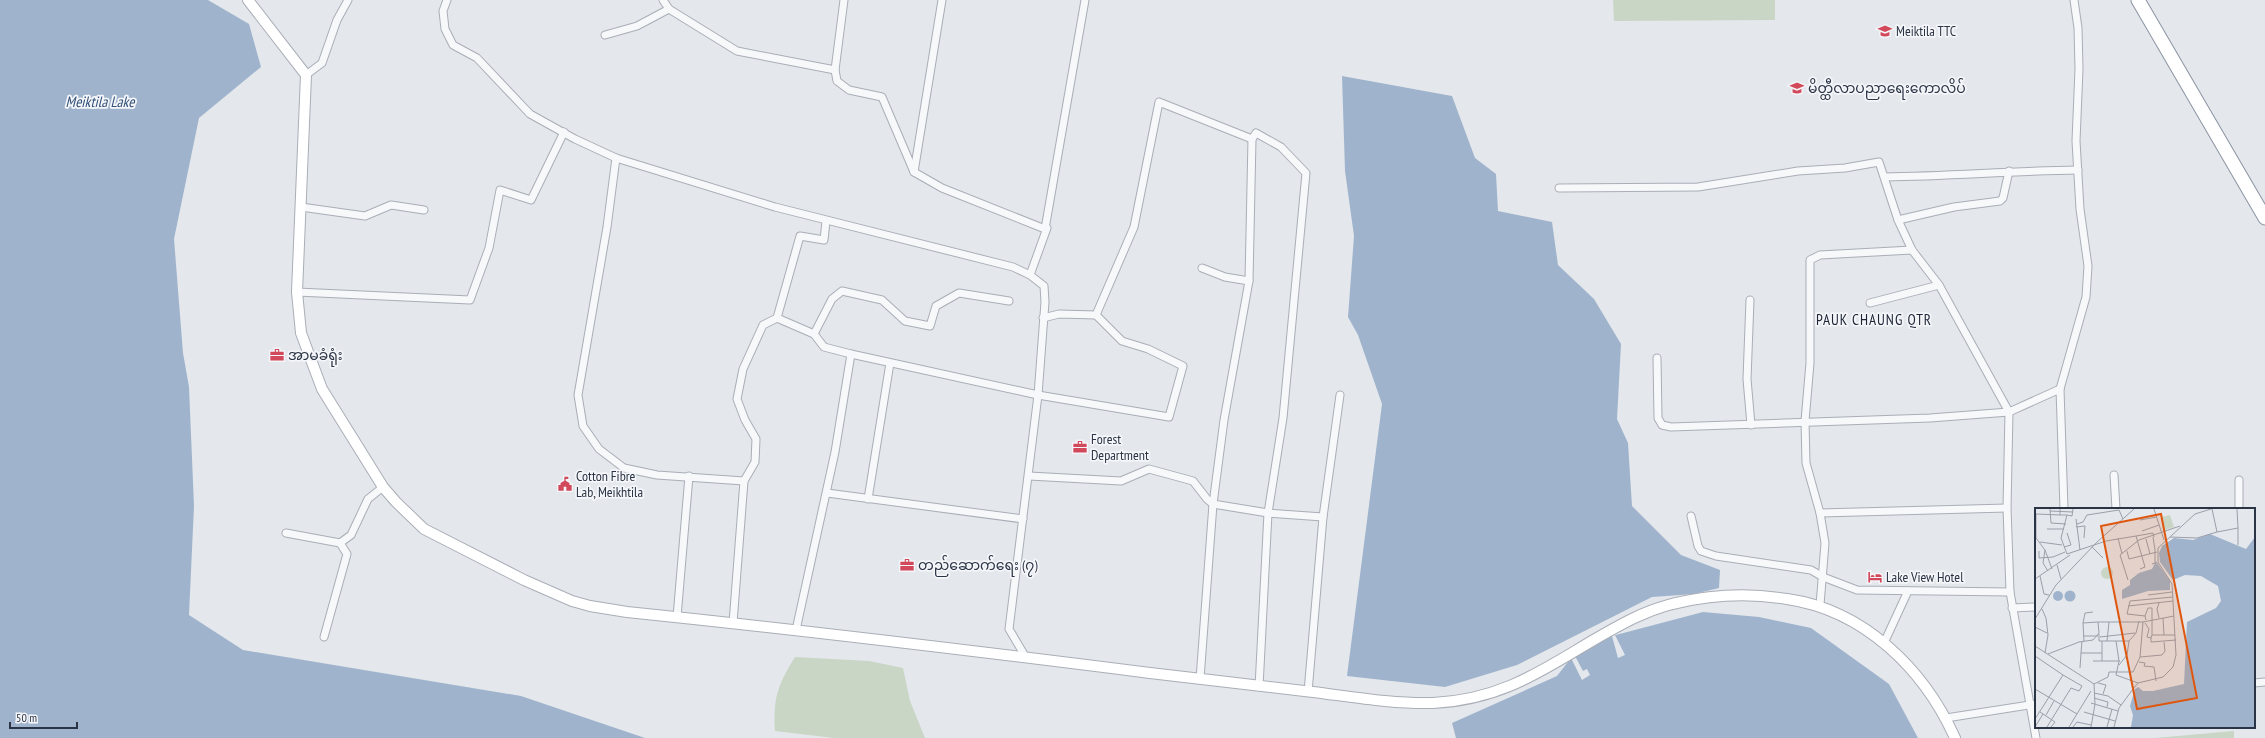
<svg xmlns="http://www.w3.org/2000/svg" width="2265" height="738" font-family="'PT Sans Narrow','Noto Sans Myanmar',sans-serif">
<rect width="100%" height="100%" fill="#e4e7ec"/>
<g fill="#c9d6c5">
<path d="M1613,0H1775V20L1614,21Z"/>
<path d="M795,657L869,661L903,668L910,701L925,738H834L775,731C773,697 778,685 795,657Z"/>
<path d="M2234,731V738H2155Z"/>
</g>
<g fill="#9fb4cc">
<path d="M0,0H208L249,24L261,67L199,118L174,239L183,353L189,387L194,506L189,615L243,650L521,696L645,738H0Z"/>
<path d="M1342,76L1452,96L1475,158L1496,174L1498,211L1552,222L1558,265L1594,299L1621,344L1617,419L1628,443L1632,506L1681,555L1720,570L1719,588L1694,594L1652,597L1517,665L1445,687L1347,676L1382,404L1358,335L1348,317L1354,236L1345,171Z"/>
<path d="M1703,612L1759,617L1811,628L1889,684L1918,738H1456L1452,723L1557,676L1571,658L1612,636Z"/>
</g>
<g fill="#e4e7ec">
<path d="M1615,635L1625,655L1618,658L1612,636Z"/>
<path d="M1575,656L1583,671L1587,669L1590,675L1582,680L1571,658Z"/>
</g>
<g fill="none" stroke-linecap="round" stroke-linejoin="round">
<defs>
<g id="street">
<path d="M447,0L443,11L445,29L453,45L477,58L530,114L575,139L616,158L775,207L1013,267L1030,275"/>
<path d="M663,0L669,9L737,51L835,70"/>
<path d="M844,0L835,70L837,81L849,90L882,97L914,172L942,188L1045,229"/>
<path d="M605,35L637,26L669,9"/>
<path d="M306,75L322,63L337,20L348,0"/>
<path d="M616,158L607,227L578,395L583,426L599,449L624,468L657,475L744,481"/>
<path d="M914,172L942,0"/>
<path d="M1885,177C1950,176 2013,171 2078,170"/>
<path d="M1559,188L1698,187L1798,171L1845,168L1879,162L1898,220L1912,250L1939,285L2009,412L2007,508L2010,592L2036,738"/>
<path d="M301,207L365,216L391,205L424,210"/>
<path d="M1898,220L1954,207L2000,201L2003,198L2009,171"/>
<path d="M1202,268L1225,277L1249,281"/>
<path d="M297,292L470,300L489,248L500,190L531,200L564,132"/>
<path d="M1750,300L1747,379L1751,425"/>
<path d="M1870,303L1939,285"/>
<path d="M777,318L800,236L824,240L826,221"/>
<path d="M1043,318L1059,314L1096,315L1134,227L1159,102L1252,139L1256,133L1281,147L1306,173L1283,418L1268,513L1259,687"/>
<path d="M851,354L1038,395L1169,417L1183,366L1148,349L1122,341L1096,315"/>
<path d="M1657,358L1658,418L1662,425L1671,427L1930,418L2009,412L2060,389L2064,509"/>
<path d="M2060,389L2086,297L2088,266L2080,209L2076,141L2079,69L2078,28L2074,0"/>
<path d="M2114,475L2116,509"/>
<path d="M1029,476L1121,481L1149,469L1193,481L1207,499L1213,504L1268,513L1323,517"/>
<path d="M2239,480V509"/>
<path d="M827,493L1023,519"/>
<path d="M868,499L890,363"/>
<path d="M1820,513L2007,508"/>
<path d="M1691,516L1698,546L1701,551L1716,556L1811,570L1823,577L1857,590L2010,592"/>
<path d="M286,533L340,543L351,535L368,499L383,487"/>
<path d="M1820,605L1825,543L1820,513L1806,463L1805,421L1810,363V260L1820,255L1912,250"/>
<path d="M2012,608L2036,607"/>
<path d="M677,617L689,476"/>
<path d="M733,623L744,481L755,462L756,439L745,420L737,399L743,369L763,325L777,318L814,334L832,299L842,291L882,300L905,321L930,326L936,306L959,293L1009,301"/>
<path d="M796,630L835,452L851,354L824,347L814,334"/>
<path d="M324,637L347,554L340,543"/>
<path d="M1884,643L1908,591"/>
<path d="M1025,656L1009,629L1038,395L1045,302L1044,286L1030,275L1047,228L1045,229L1085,0"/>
<path d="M1200,679L1213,504L1224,420L1249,281L1252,139"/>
<path d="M2254,683L2265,682"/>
<path d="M1308,692L1323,517L1340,395"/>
<path d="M1946,718L2036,704"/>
</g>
<path id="secondary" d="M248,0L306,75L297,292L301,333L322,389L383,487L396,502L424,529L524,580L572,601L590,606L627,612C802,630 976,651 1150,673C1204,679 1259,686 1313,692C1353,697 1393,704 1433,703C1519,699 1562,653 1634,618C1679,596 1738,591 1787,599C1864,610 1924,669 1955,738"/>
<path id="highway" d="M2138,0L2265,218"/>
</defs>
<use href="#street" stroke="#a9aeb7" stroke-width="9"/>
<use href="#secondary" stroke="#a9aeb7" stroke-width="12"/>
<use href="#highway" stroke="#8b94a3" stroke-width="15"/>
<use href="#street" stroke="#f7f8fa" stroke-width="7"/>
<use href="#secondary" stroke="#fff" stroke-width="10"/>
<use href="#highway" stroke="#fff" stroke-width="13"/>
</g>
<defs>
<symbol id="university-bare" viewBox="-9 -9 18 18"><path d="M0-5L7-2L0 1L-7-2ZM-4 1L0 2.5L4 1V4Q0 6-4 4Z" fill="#d1495b" stroke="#f4f6f9" stroke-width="2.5" paint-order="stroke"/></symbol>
<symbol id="office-bare" viewBox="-9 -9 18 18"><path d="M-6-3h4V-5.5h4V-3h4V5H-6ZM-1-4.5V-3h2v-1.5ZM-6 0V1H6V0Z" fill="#d1495b" stroke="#f4f6f9" stroke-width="2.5" paint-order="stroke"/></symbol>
<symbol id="civic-bare" viewBox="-9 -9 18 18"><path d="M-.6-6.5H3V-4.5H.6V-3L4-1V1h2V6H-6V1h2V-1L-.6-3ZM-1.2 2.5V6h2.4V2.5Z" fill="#d1495b" stroke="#f4f6f9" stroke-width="2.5" paint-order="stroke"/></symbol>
<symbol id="hotel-bare" viewBox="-9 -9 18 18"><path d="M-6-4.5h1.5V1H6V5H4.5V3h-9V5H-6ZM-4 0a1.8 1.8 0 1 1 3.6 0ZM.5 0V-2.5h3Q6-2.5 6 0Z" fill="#d1495b" stroke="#f4f6f9" stroke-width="2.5" paint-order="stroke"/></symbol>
</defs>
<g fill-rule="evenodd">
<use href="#university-bare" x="1875" y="21" width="20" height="20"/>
<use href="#university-bare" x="1787" y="78" width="20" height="20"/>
<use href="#office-bare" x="267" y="345" width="20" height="20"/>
<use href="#office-bare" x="1070" y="437" width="20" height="20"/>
<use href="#civic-bare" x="555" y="474" width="20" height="20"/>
<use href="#office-bare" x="897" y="555" width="20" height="20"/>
<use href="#hotel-bare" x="1865" y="567" width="20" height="20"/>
</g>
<g text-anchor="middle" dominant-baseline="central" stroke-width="3.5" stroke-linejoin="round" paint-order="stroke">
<g font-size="14" fill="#2b3445" stroke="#f4f6f9" text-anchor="start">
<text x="1896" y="31">Meiktila TTC</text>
<text x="1808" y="88">မိတ္ထီလာပညာရေးကောလိပ်</text>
<text x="288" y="355">အာမခံရုံး</text>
<text x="1091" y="439">Forest<tspan x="1091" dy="16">Department</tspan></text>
<text x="576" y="476">Cotton Fibre<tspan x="576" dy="16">Lab, Meikhtila</tspan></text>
<text x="918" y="565">တည်ဆောက်ရေး (၇)</text>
<text x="1886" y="577">Lake View Hotel</text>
</g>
<g font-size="15" font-style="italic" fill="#34527a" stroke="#f4f6f9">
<text x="100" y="101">Meiktila Lake</text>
</g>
<g font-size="15" letter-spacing="1" fill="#1d2536" stroke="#f4f6f9">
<text x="1874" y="319">PAUK CHAUNG QTR</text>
</g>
</g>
<g transform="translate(2035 508)">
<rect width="220" height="220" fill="#e4e7ec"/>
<path d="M135,7L139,19L130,22L126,9ZM66 65a6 6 0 1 1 12 0a6 6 0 1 1-12 0Z" fill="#c9d6c5"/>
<path d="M175,26L211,41L220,29V219H96L98,207L95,198L100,181L103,179L108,183H118L149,176L152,114L181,100L186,93L183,78L166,68L150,67L138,72L125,54L124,45L127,38L139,30L158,32ZM121,53L135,73V82L113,83L87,91V82L95,77V72L104,65L117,61ZM29.5 88a5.5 5.5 0 1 1 11 0a5.5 5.5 0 1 1-11 0ZM18 88a5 5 0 1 1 10 0a5 5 0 1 1-10 0Z" fill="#9fb4cc"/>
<path fill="none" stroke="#9a9fa9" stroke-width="1" d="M15,1L16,15L31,16M25,1V7H32L26,30L32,46L71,33L101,28M119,1L129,32M177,1L182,24L203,20L202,1M15,3L38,4M1,6V30L10,42L8,55L13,63M1,6L25,7M32,7L37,8L38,1M41,11L45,42M105,12L122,9M42,16L48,14L52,7L84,2L88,11M41,19L50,18L49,30M203,20V37M12,21H29M107,23L124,17M135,29L162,30L182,24M83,30L87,46M111,31L115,46M5,34L27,37M29,39L36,37L32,25M57,39L68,50M10,42L17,61M4,43V50L18,49L30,44M92,43L94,51L122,44M117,56L120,55V42L118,29M22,57L26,71M105,61L110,59L101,28L118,25L119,29M5,68L9,86L14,87M0,71L35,47M93,72L85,47L104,32L145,18M113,87L137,84M124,95L122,101L124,110M93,98L138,93M7,101L11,110L13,127L10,145M58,104L50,105L48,115L63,114M110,108L113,100H117V127M128,110L129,127M0,111L21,77L62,34L99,1M111,112L110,108L92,106L95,93L138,89M48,115L49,133M110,115L114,121L112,129L116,130V134L141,132M0,119L12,125M64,126V133H94L101,125L104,113M48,128H63M65,129L100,125M116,130L117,127H140M47,133L46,145H67M67,133V153M72,133L74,114M81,133L84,153L81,167L103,175M0,138L59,176L73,169L74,164H98L105,149L108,114M13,146L44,134L58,132L64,125L63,114H108L139,108M0,148L28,167L0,211M105,149L127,147L130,143L129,134M58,153H85M104,154L110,155L109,158L119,159L121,173M84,157L92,147L94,133M45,160L46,145M63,175L71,177L68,186M0,181L42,206M59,185L73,188L86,197M59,190L73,194L72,199M56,195L83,203M5,204L20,214L16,219M49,204L80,213M11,207L19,193M0,219L8,206M12,219L36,180L44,183L47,178L28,167M34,219L56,183M38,219L42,214L56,217M56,219L60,196L59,176M72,219L77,201M79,219L84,200L98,181L103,175L128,169L138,159L141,147L137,76L123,54V40L160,6L176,1"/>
<path fill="#df570f" fill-opacity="0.15" stroke="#df570f" stroke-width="2" d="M126,6L162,190L102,201L66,18Z"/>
<rect width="220" height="220" fill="none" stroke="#2b3445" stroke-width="2"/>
</g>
<path d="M10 722v6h67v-6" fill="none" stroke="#2b3445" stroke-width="2"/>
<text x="16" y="722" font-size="12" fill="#2b3445" stroke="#f4f6f9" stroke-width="3" paint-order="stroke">50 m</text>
</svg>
